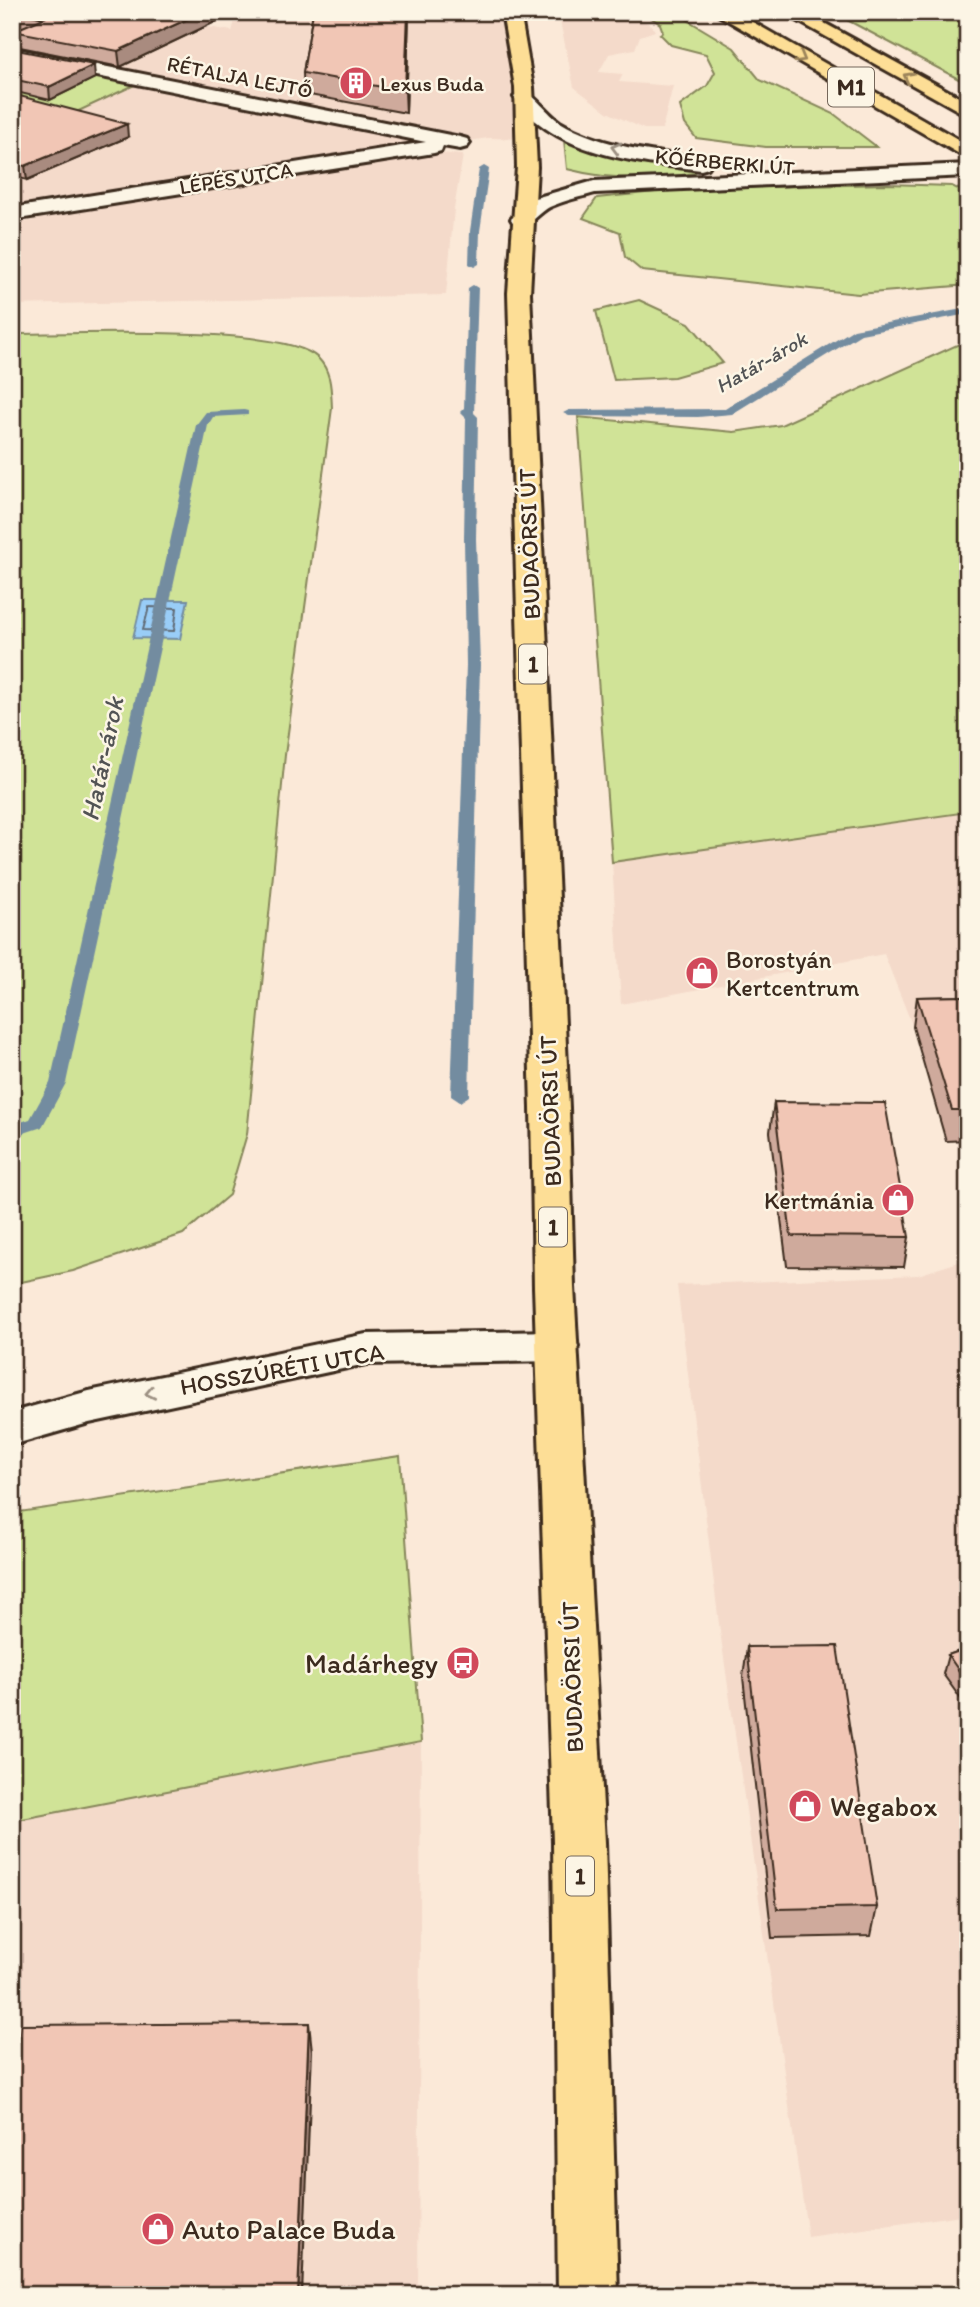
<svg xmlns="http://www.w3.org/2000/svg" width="980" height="2307" font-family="Itim,sans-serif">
<rect width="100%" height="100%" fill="#fbe9d8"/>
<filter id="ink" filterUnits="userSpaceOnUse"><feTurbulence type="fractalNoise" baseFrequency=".0143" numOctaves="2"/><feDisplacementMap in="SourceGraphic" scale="14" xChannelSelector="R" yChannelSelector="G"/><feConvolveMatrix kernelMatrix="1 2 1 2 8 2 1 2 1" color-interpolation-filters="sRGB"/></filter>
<g filter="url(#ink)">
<g fill="#f4daca">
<path d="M238,12H511L525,139L488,138L12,214V142L142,81L93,70L89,61L135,40L191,24L232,31Z"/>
<path d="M558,12H632L652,26L655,31L640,36L635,49L609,54L599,72L623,74L619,82L673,86L662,129H644L607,112L574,87Z"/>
<path d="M438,153L463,155L454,209L446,295L12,305V225L107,203Z"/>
<path d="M968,812V1140L947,1141L913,1027L884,954L621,1004L612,862Z"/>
<path d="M968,1259V2214L808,2237L719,1624L677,1285L918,1275Z"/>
<path d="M421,1742L418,2295H12V1821Z"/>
</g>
<g fill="#d0e397" stroke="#86865a" stroke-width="2">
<path d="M643,12H674L734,48L760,80L834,114L877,147H766L696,138L685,124L680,106L707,86L715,72L706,54L671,45L660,34L663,32L660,24Z"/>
<path d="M832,12H968V84Z"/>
<path d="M12,53L143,81L12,142Z"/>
<path d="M564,140H568L696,170L695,173C653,180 608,180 567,169Z"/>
<path d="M888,184L952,186L968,194V285L858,294L642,271L625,257L620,232L583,218L597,198L684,189Z"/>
<path d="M639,300L689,323L723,363L674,377L614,380L596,311Z"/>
<path d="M12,334C67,334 285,324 318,358C332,372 331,391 332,408L285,755L247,1134L229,1195L183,1234L73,1271L12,1284Z"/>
<path d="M968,340V812L612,862L578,417L734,432L781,425Z"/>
<path d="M400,1456L421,1742L12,1821V1513Z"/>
</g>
<path fill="#99cdf7" stroke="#738ca0" stroke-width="2" d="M142,600H188L180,639L133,638Z"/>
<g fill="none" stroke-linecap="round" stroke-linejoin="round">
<path stroke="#616b75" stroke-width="2" d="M149,607L177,608L174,631L143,630Z"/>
<g fill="#738ca0" fill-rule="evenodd">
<path d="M484,166L489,169L480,231L479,264L474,267L469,264L470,231L479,169Z"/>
<path d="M473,285L478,288L474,413L478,417L476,539L480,665L469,1096L460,1102L451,1096L466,665L464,539L466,418L460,412L464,408L468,288Z"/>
<path d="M968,308V314L861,334L732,414L698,417L569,416L563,413L569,410L725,409L854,329Z"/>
<path d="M244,410L248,411V415L213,417L208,425L66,1083L42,1127L12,1137V1125L30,1119L50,1083L196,425L206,412Z"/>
</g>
<defs>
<g id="street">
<path d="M12,48L460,137L467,139L470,143L467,147L460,149L443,146L441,151L434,153L12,220V208L426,142L12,59Z"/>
<path d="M557,1331L572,1335L578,1346L572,1357L557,1361L366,1364L89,1423L12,1445V1412L89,1391L366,1334Z"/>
</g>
<g id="secondary">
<path d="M524,91C534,94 548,114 560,122C601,147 654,152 701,158L708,160L711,164L708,168L701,170C636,162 554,155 514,97Z"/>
<path d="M968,164V176L595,193C581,197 566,200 552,206C537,212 533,228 514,224L511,219L535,198L594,181Z"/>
</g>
<g id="primary">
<path d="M502,12H520L533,87L537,167L530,293L569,1108L574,1287L605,1842L618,2295H558L553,1842L534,1287L531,1108L508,293L517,167L515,87Z"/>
<path d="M713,12H735L968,145V159Z"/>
<path d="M782,12H804L968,102V116Z"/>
</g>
</defs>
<use href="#street" stroke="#3b2a1e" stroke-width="6"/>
<use href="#secondary" stroke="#3b2a1e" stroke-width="6"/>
<use href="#primary" stroke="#3b2a1e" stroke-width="6"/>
<use href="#street" fill="#fcf5e5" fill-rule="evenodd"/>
<use href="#secondary" fill="#fcf5e5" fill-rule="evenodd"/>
<use href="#primary" fill="#fdde96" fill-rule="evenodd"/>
</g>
<g fill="#cfaa9c" stroke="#3b2a1e" stroke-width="2">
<path d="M12,12H236L120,67L15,46L13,31L21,28L12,26Z"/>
<path d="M313,12H409L406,113L304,94L303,73Z"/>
<path d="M12,49L95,78L50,100L12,91Z"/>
<path d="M12,94L128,137L27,180L12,176Z"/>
<path d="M968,996V1140L946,1141L913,1027L917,997Z"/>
<path d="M774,1102L909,1237L904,1267L787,1266L770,1132Z"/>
<path d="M747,1647L877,1907L871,1936L772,1938L743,1677Z"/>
<path d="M968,1648V1709L943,1674L948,1655Z"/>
</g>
<g fill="#a98b7f" stroke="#3b2a1e" stroke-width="2">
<path d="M203,12H236L120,67L118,51Z"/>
<path d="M408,12H409L406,113L405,91Z"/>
<path d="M94,65L95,78L50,100L49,87Z"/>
<path d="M127,124L128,137L27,180L25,166Z"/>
<path d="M309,2023L312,2051L302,2295H298Z"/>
</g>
<g fill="#f1c6b5" stroke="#3b2a1e" stroke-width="2">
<path d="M18,12H203L118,51L13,31L44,18Z"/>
<path d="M313,12H408L405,91L303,73Z"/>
<path d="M12,49L94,65L49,87L12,79Z"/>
<path d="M12,94L127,124L25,166L12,163Z"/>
<path d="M968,996V1110H952L917,997Z"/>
<path d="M774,1102L885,1103L909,1237L791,1236Z"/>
<path d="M837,1646L877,1907L777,1909L747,1647Z"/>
<path d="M968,1648V1684L948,1655Z"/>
<path d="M309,2023L298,2295H12V2082L21,2025Z"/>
</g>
<defs><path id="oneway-chevron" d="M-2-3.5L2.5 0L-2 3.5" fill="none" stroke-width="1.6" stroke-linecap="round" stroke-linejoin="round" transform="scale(1.75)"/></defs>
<g stroke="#9c845a">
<use href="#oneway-chevron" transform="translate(801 58) rotate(30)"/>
<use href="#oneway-chevron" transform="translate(908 77) rotate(-151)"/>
</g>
<g stroke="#9c9082">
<use href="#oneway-chevron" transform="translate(616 148) rotate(-165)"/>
<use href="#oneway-chevron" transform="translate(150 1393) rotate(168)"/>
</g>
</g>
<defs>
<symbol id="building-disc" viewBox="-11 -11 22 22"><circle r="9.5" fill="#d1495b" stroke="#fcf5e5"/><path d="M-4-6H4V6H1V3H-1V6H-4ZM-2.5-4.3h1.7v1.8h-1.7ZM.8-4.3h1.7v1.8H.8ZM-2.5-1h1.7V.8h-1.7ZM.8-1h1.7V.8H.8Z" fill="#fff"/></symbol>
<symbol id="shop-disc" viewBox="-11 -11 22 22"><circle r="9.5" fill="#d1495b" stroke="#fcf5e5"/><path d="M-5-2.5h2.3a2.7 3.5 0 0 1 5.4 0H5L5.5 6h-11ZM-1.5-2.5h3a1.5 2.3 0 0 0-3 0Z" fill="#fff"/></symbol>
<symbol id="bus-disc" viewBox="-11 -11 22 22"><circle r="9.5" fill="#d1495b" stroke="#fcf5e5"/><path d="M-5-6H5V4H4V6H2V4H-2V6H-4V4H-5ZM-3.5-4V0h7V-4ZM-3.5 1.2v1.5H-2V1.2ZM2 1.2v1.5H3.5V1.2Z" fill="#fff"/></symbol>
</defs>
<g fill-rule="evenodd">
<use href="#building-disc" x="337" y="64" width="38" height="38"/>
<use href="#shop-disc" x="683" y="954" width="38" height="38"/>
<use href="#shop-disc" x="879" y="1181" width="38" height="38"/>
<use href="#bus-disc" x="444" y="1644" width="38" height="38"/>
<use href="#shop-disc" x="786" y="1787" width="38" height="38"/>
<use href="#shop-disc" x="139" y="2210" width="38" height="38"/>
</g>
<g text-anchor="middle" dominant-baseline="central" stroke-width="5" stroke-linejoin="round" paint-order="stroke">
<g font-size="21" fill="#3b2a1e" stroke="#fcf5e5">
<text transform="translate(240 77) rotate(11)">RÉTALJA LEJTŐ</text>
<text transform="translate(725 162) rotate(5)">KŐÉRBERKI ÚT</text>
<text transform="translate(236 178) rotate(-9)">LÉPÉS UTCA</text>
</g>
<g font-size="21" fill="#3b2a1e" stroke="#fcf5e5" text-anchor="start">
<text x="380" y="83">Lexus Buda</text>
</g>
<g font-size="21" font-style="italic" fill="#525354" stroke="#fcf5e5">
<text transform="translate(761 362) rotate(-30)">Határ-árok</text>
</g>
<g fill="#fcf5e5" stroke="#75675a" stroke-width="2">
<rect x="828" y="67.5" width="46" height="39" rx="5"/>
<rect x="519" y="644.5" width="28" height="39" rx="5"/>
<rect x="539" y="1207.5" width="28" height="39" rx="5"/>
<rect x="566" y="1856.5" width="28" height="39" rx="5"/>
</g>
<g font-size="23" font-weight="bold" fill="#3b2a1e">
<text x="851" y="87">M1</text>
<text x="533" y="664">1</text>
<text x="553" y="1227">1</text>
<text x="580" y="1876">1</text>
</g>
<g font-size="24" fill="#3b2a1e" stroke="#fcf5e5">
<text transform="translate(529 544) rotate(-92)">BUDAÖRSI ÚT</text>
<text transform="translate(550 1111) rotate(-92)">BUDAÖRSI ÚT</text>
<text transform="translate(282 1369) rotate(-10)">HOSSZÚRÉTI UTCA</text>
<text transform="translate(572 1677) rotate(-92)">BUDAÖRSI ÚT</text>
</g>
<g font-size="24" fill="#3b2a1e" stroke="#fcf5e5" text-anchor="start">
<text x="726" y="959">Borostyán<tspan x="726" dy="28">Kertcentrum</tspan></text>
<text x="874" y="1200" text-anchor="end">Kertmánia</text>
</g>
<g font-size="26" font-style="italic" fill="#525354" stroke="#fcf5e5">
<text transform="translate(102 759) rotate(-78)">Határ-árok</text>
</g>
<g font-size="28" fill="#3b2a1e" stroke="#fcf5e5" text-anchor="start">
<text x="438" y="1663" text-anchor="end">Madárhegy</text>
<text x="830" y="1806">Wegabox</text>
<text x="182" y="2229">Auto Palace Buda</text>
</g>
</g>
<rect width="980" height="2307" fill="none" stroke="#fcf5e5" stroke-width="42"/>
<rect x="21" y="21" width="938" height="2265" fill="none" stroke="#3b2a1e" stroke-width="2.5" filter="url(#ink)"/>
</svg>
